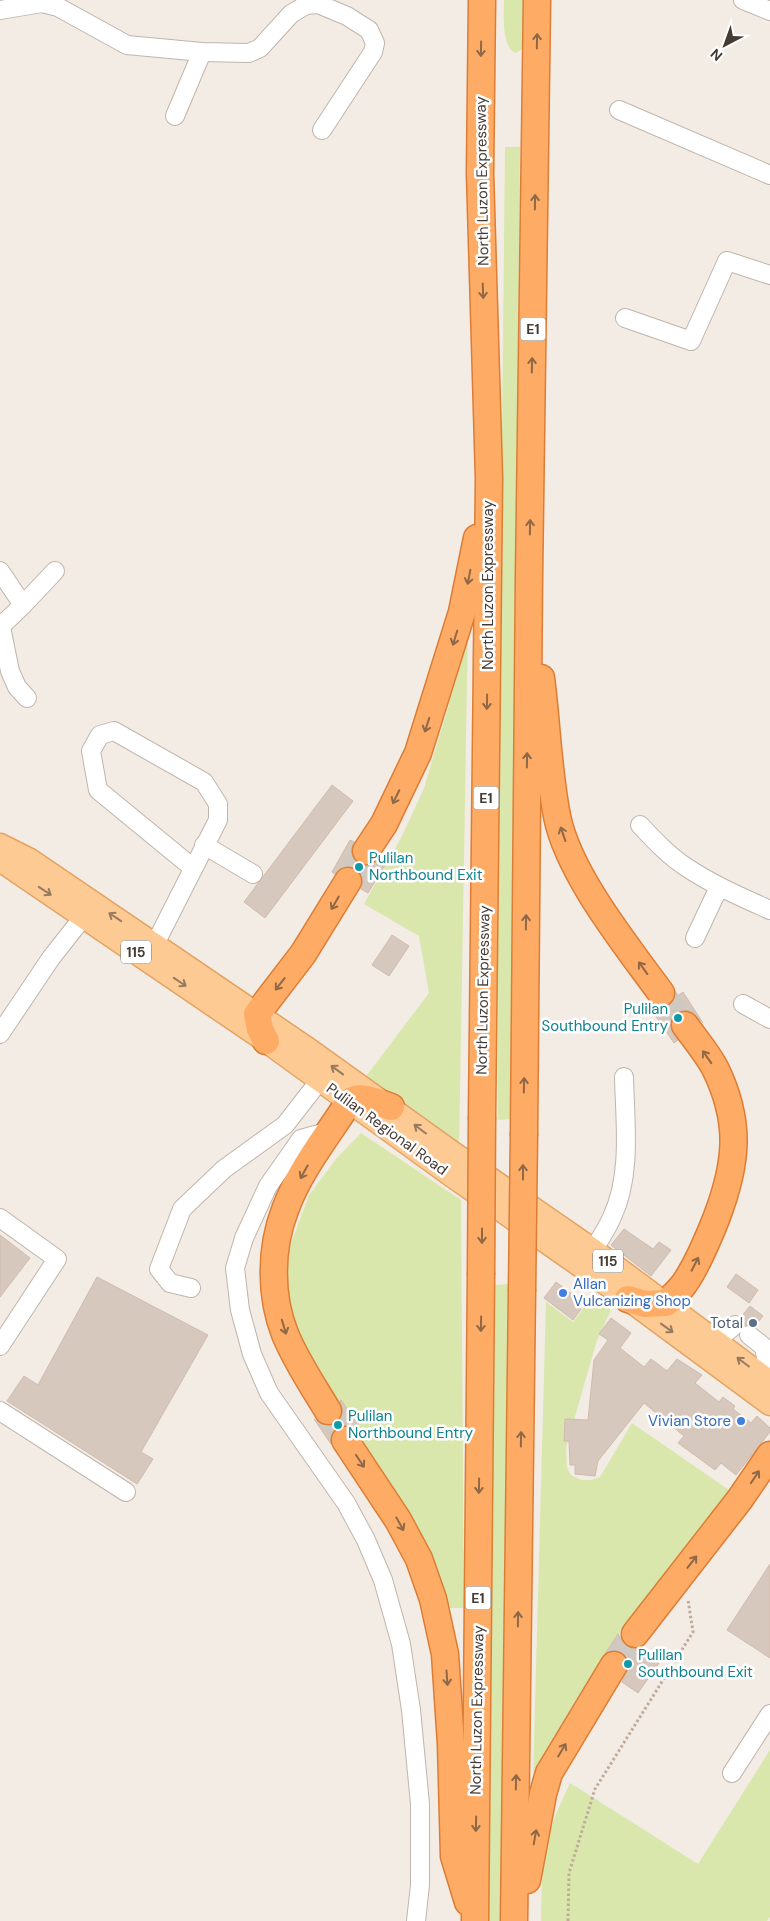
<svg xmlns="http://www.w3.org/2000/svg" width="770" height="1921" font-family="'DM Sans',sans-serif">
<rect width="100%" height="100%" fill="#f3ece5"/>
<g fill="#d9e7ad">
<path d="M504,0H526L524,40L522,49L516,53C501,48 504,14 504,0Z"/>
<path d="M505,147H520L510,1119L498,1120V811Z"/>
<path d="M468,624L459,1152L361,1083L429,993L419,936L364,904L401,838L424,788L448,708Z"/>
<path d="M361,1133L461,1200L464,1608H444L420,1546L313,1373L293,1329L286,1283L290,1246L309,1195L336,1159Z"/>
<path d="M508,1284L504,1921H488L495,1285Z"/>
<path d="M593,1295L611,1310L597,1340L566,1448L567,1468L571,1475L581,1480H591L600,1477L632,1423L739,1497L623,1628L570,1710L555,1739L546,1776L533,1777L546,1302L573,1322Z"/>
<path d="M770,1750V1917L767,1921H541C541,1894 542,1867 547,1840C552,1820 562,1801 570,1783L698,1864Z"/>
</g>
<g fill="#d7c8bd" stroke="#cfbbae">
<path d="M332,785L353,801L265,918L244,902Z"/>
<path d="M350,840L354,842L351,850L352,857L358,864L366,866L372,865L380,858L387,862L368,893L361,889L363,882L361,874L355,868L348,866L340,868L335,874L332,872Z"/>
<path d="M392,935L409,946L389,976L372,965Z"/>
<path d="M683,992L703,1023L691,1011L683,1010L677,1013L672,1019L670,1026L678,1040L674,1043L653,1012L660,1008L669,1005L675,998Z"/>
<path d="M624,1229L653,1249L659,1242L671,1250L651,1276L611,1245Z"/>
<path d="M0,1235L30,1258L0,1297Z"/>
<path d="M736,1274L758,1290L749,1303L727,1287Z"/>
<path d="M97,1277L208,1335L141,1452L153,1459L137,1484L7,1401L24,1376L38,1385Z"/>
<path d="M556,1282L577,1298L573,1303L581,1309L573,1320L544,1298Z"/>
<path d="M750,1306L763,1316L755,1326L745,1325L741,1317Z"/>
<path d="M611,1318L631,1333L620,1348L644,1367L651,1359L667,1371L677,1359L702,1375L695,1383L719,1402L723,1397L735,1406L733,1409L751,1423L757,1416L770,1428V1432L736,1475L721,1463L715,1470L678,1443L684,1436L644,1403L598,1461L595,1476L575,1474V1465H570L569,1441H564L565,1419L588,1420L594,1360L608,1340L599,1334Z"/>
<path d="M341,1400L363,1432L359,1434L352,1427L345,1425L337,1427L331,1434V1444L314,1419L321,1424L328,1426L336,1424L341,1418L343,1411L340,1401Z"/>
<path d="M770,1564V1658L727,1630Z"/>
<path d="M618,1634L626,1646L632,1649L638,1648L659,1663L638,1693L622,1682L629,1666L627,1657L621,1652L615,1650L605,1654Z"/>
</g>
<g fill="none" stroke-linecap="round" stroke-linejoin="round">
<g stroke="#d0c9c2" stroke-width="26" stroke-dasharray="26 13" stroke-linecap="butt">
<path d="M348,881L366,851"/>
<path d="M661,993L685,1025"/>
<path d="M328,1411L345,1440"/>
<path d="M614,1665L635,1634"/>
</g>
<defs>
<g id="minor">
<path d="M743,0L770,11"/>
<path d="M0,10L42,3L58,7L127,45L202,52L249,53L260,48L291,14L306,5L318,4L347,16L369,30L375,43L373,52L322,130"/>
<path d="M619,110L770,175"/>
<path d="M175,116L202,52"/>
<path d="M625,318L691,341L727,261L770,275"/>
<path d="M0,571L23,605L0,627"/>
<path d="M23,605L55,571"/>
<path d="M1,627L10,671L17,687L27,698"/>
<path d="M640,825C654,840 669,856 686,867C713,885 741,897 770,910"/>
<path d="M204,845L253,874"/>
<path d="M695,938L719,887"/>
<path d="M155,944L218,820V804L204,782L114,731L100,735L91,751L98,790L193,868"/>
<path d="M743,1004L770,1019"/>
<path d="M0,1034L51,958L84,916"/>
<path d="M330,1131L301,1139L268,1186L244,1238L235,1268L240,1310L252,1354L269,1393L346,1503L366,1540L383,1580L401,1644L411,1710L420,1804V1885L416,1921"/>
<path d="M0,1218L57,1259L0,1346"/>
<path d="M593,1250C600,1239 607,1229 612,1217C632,1175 625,1122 624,1077"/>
<path d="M191,1288L170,1283L159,1269L182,1209L224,1169L285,1125L320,1080"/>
<path d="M749,1335L764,1347L770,1379"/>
<path d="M716,1341L735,1325"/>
<path d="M0,1411L126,1492"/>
<path d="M732,1773L770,1714"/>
</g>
<g id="major">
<path d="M0,845L30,860L305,1047L450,1151L593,1250L770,1382"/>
<path d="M0,860L266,1041L451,1175L628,1299L770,1404"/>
</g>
<g id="highway">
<path d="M482,0L480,173L489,478L482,1117"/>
<path d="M541,678C547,724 548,771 557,816C568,873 626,945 661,993"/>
<path d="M366,851L384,824L418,753L462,612L477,538"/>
<path d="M266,1041L260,1029L257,1014L303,954L348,881"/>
<path d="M524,1133L529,576L537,0"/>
<path d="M628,1299L645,1304L666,1303C672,1297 679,1291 684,1284C697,1266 708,1239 716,1219C737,1164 742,1123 715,1068C707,1053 695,1039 685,1025"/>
<path d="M328,1411C313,1386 296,1361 285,1334C270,1296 270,1249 285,1210C299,1171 327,1136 349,1102C360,1093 379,1103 391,1107"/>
<path d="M345,1440L398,1520L419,1559L433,1599L445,1654L451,1744L454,1856L468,1902"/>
<path d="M635,1634L740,1499L770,1455"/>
<path d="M527,1880L543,1794L549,1773L614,1665"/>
<path d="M475,1921L481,1275"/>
<path d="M514,1921L522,1291"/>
</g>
</defs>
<use href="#minor" stroke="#c1b4ab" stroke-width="20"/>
<use href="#major" stroke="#e3a362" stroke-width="25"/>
<use href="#highway" stroke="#dd7d35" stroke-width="29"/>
<path stroke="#c0aa99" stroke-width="3" stroke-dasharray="2.5 2.5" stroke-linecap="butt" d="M568,1921L569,1873L595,1789L693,1632L688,1600"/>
<use href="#minor" stroke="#fff" stroke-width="18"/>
<use href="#major" stroke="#feca93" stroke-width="22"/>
<use href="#highway" stroke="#feac65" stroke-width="26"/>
<defs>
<g id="highway-bridge">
<path d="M481,1275L482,1117"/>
<path d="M522,1291L524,1133"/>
</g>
</defs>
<use href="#highway-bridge" stroke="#dd7d35" stroke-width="29" stroke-linecap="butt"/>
<use href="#highway-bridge" stroke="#feac65" stroke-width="26"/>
</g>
<defs><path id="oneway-shaft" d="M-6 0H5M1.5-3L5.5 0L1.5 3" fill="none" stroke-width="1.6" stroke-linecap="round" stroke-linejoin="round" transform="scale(1.25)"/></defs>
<g stroke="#8f6848">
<use href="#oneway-shaft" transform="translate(537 41) rotate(-89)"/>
<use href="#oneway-shaft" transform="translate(481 49) rotate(91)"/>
<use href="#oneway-shaft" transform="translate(535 202) rotate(-89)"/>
<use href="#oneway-shaft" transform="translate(483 291) rotate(88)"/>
<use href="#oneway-shaft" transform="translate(532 365) rotate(-89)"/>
<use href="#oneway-shaft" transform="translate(530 527) rotate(-89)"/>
<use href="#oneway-shaft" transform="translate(469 577) rotate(101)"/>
<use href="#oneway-shaft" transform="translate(455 638) rotate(107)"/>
<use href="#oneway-shaft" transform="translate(487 702) rotate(91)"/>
<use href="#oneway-shaft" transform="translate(427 725) rotate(108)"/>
<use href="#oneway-shaft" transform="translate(527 760) rotate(-89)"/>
<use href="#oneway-shaft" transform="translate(396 797) rotate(116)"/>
<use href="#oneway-shaft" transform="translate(563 834) rotate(-109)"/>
<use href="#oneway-shaft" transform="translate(335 903) rotate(120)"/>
<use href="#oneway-shaft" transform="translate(526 922) rotate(-89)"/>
<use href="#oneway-shaft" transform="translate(643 968) rotate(-126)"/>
<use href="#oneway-shaft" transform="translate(280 984) rotate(128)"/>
<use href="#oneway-shaft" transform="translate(707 1057) rotate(-125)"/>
<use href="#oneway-shaft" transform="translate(524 1085) rotate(-89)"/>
<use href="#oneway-shaft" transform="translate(304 1172) rotate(119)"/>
<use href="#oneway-shaft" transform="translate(523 1172) rotate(-90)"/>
<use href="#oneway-shaft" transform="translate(482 1236) rotate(90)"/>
<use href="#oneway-shaft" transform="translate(695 1264) rotate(-63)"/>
<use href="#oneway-shaft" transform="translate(481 1324) rotate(91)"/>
<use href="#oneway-shaft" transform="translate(284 1327) rotate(73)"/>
<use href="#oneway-shaft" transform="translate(521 1439) rotate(-89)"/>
<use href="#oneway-shaft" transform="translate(360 1461) rotate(56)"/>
<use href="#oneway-shaft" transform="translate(755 1477) rotate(-56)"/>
<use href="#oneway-shaft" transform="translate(479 1486) rotate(91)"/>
<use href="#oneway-shaft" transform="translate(400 1524) rotate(61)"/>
<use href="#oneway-shaft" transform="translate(692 1562) rotate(-52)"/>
<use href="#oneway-shaft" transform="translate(518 1619) rotate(-89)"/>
<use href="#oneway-shaft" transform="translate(447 1678) rotate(86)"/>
<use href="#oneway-shaft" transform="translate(562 1750) rotate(-59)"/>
<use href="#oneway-shaft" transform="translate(516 1782) rotate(-89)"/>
<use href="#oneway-shaft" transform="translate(476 1824) rotate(91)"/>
<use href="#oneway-shaft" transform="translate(535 1837) rotate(-80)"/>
</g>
<g stroke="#987b5f">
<use href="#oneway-shaft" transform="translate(45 891) rotate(33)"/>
<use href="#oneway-shaft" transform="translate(115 917) rotate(-146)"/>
<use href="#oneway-shaft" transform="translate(180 982) rotate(34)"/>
<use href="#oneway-shaft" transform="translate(337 1070) rotate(-144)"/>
<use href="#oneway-shaft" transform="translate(420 1129) rotate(-143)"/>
<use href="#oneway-shaft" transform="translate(667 1328) rotate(36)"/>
<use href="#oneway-shaft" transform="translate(743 1362) rotate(-143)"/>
</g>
<g fill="#0f9aa8" stroke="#fff" stroke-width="2">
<circle cx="359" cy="867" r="5"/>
<circle cx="678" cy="1018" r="5"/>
<circle cx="338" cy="1425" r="5"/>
<circle cx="628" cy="1664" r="5"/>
</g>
<g fill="#3f7fe0" stroke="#fff" stroke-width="2">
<circle cx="563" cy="1293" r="5"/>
<circle cx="741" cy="1421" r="5"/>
</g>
<circle fill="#5c6f8a" stroke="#fff" stroke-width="2" cx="753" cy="1323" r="5"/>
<g text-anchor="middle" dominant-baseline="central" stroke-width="5" stroke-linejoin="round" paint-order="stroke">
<g fill="#fff" stroke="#7d7672" stroke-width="1">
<rect x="520.5" y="317.5" width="25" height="23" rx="4"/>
<rect x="473.5" y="786.5" width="25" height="23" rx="4"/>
<rect x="121" y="940.5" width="30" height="23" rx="4"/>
<rect x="593" y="1249.5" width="30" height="23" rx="4"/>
<rect x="465.5" y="1586.5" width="25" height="23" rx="4"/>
</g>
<g font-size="14" font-weight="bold" fill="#453b35">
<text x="533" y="329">E1</text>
<text x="486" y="798">E1</text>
<text x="136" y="952">115</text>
<text x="608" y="1261">115</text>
<text x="478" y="1598">E1</text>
</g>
<g font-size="15" fill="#453b35" stroke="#fff">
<text transform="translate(482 181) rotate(-91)">North Luzon Expressway</text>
<text transform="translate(488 585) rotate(-90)">North Luzon Expressway</text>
<text transform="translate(483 990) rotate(-89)">North Luzon Expressway</text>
<text transform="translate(387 1129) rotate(36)">Pulilan Regional Road</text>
<text transform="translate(477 1710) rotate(-89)">North Luzon Expressway</text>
</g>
<g font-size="15" fill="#0d838f" stroke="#fff" text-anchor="start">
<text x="369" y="858">Pulilan<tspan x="369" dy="17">Northbound Exit</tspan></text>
<text x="668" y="1009" text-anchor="end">Pulilan<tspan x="668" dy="17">Southbound Entry</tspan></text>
<text x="348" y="1416">Pulilan<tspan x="348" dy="17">Northbound Entry</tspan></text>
<text x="638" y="1655">Pulilan<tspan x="638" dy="17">Southbound Exit</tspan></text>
</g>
<g font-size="15" fill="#366cbe" stroke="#fff" text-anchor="start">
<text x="573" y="1284">Allan<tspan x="573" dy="17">Vulcanizing Shop</tspan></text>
<text x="731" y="1421" text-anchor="end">Vivian Store</text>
</g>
<g font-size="15" fill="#4e5e75" stroke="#fff" text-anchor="end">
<text x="743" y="1323">Total</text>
</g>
</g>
<g transform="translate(725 45) rotate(221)" stroke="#ffffff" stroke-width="4" paint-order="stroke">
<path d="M0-4L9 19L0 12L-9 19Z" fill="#453b35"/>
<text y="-8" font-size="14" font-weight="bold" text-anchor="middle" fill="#453b35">N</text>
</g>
</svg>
